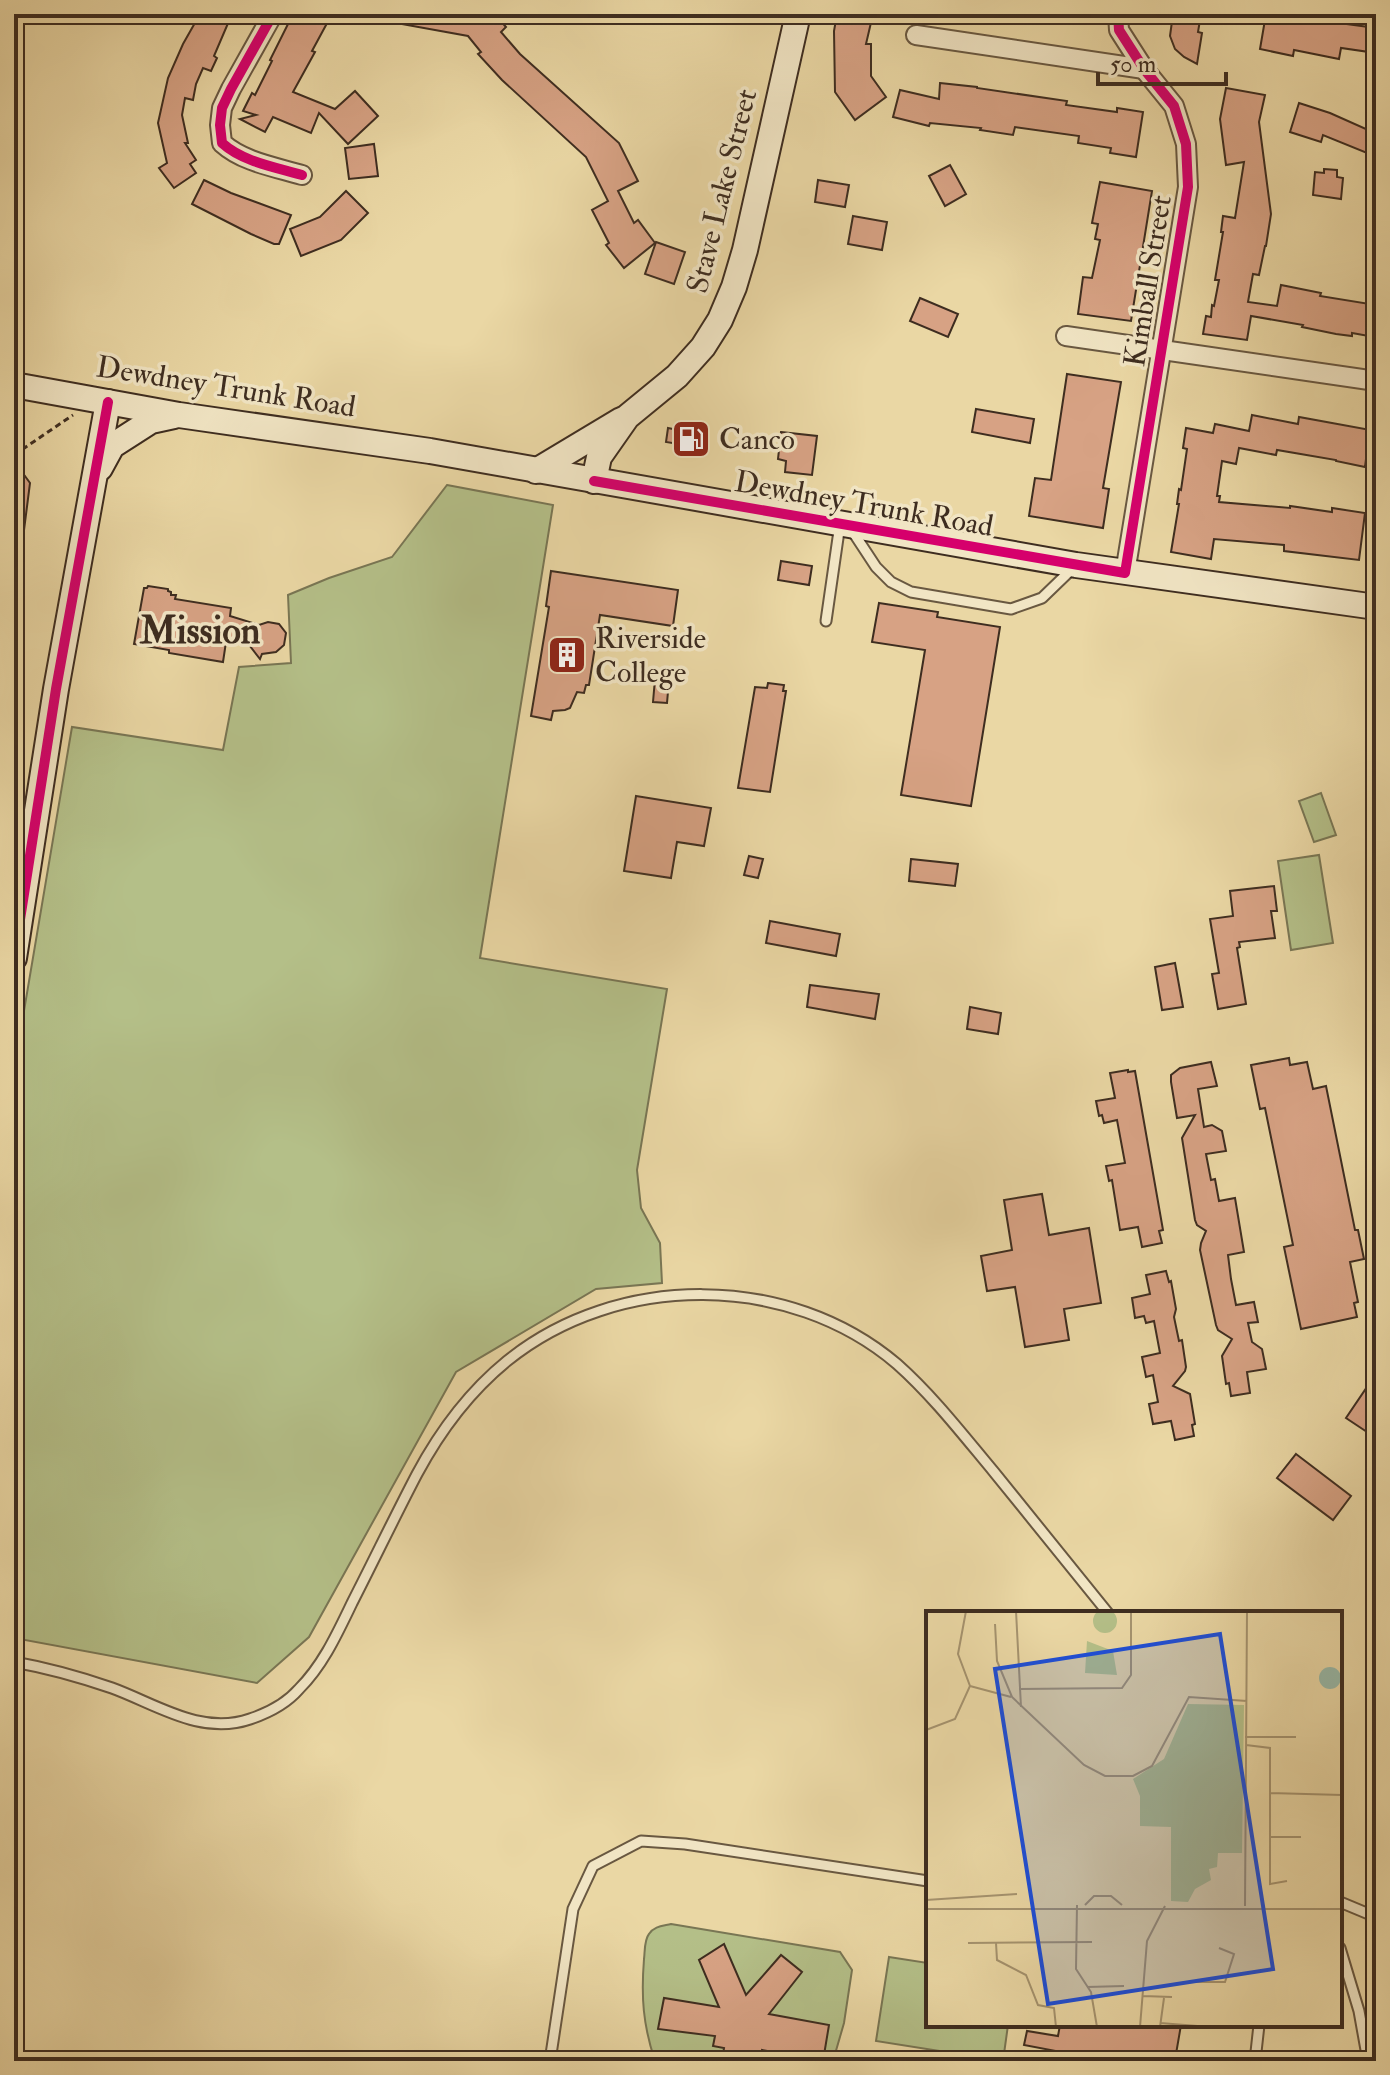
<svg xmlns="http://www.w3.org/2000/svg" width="1390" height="2075" font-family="'IM FELL Double Pica',serif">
<rect width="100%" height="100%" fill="#ead7a4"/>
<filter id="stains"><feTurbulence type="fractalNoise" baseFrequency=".0025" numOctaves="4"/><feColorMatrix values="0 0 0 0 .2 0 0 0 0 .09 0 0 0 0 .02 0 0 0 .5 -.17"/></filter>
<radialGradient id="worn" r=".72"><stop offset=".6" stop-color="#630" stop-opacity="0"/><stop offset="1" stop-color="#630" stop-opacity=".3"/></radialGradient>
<g fill="#b4bf88" stroke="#797654" stroke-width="2">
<path d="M447,485L553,505L480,958L667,989L637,1170L641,1208L660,1243L662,1283L596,1289L456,1372L309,1637L257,1683L14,1638V1070L72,727L223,750L239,667L291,663L288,595L329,578L392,557Z"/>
<path d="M1321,793L1336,835L1314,842L1299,801Z"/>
<path d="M1319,855L1333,943L1291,950L1278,861Z"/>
<path d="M671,1924L840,1952L852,1970L844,2023L833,2061H655C643,2025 641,1997 644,1959C645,1952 644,1940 649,1934C654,1926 663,1926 671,1924Z"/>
<path d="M889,1957L928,1963V2025H1008L1003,2061L876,2041Z"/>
</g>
<g fill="#d7a284" stroke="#3e2d20" stroke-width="2">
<path d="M200,14H232L214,56L217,58L211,71L203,68L196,84L193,100L185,98L182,115L188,143H185L196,160L190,164L196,173L174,188L159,168L167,163L158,123L168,78L183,44Z"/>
<path d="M293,14H332L312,51L315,52L293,92L335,109L355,91L378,116L348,144L319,113L311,133L273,117L265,132L240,119L256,115L243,111L252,93L255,95L272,61L270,60Z"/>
<path d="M386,14H495L506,27L501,32L520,54L619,143L638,181L618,191L634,223L638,220L655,243L624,268L606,245L609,243L592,210L608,201L586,157L502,80L478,54L481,52L468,36L385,21Z"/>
<path d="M837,14H873L866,44H871V76L886,97L855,120L835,92L834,31Z"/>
<path d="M1173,14H1201L1198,32L1202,33L1197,64L1184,57L1175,49L1170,36Z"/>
<path d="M1266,14L1311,22L1312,15L1347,22L1346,24L1376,28V53L1341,48L1339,59L1294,50L1293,56L1260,49Z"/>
<path d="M940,83L977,87V88L1067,101L1066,105L1117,112V108L1143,112L1136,157L1110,153L1111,148L1078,143L1079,136L1015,127L1013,135L980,130L981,128L930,123L929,126L893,117L900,90L939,99Z"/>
<path d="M1226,88L1265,95L1259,122L1271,214L1266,246H1265L1259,275L1253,274L1248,302L1277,306L1281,285L1321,293L1320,296L1376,305V335L1374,337L1352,333V336L1336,334L1302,327L1303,325L1251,316L1247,340L1203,334L1206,316L1211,317L1212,305L1214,306L1219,280H1215L1223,232H1221L1223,216L1235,218L1244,162L1226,165L1220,119Z"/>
<path d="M1299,103L1330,113L1375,133L1367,153L1323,135L1321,142L1290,132Z"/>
<path d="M374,144L378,176L349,179L345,148Z"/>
<path d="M950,165L966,194L945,206L929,176Z"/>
<path d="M1324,169L1337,170V177L1343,178L1341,199L1313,195L1315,172L1324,173Z"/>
<path d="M204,180L231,193L291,215L279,244H274L251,234L192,204Z"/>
<path d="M818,180L849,185L845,207L815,202Z"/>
<path d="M1100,182L1152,191L1131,321L1078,314L1083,277L1092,278L1100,240L1095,239L1098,224L1092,223Z"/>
<path d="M346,191L368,213L341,240L301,256L290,229L320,217Z"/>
<path d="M853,216L887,222L882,250L848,244Z"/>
<path d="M656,242L685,252L674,284L645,274Z"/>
<path d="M920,298L958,314L948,337L910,321Z"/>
<path d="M1067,374L1121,382L1103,488L1109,489L1103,528L1029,516L1035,478L1051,480Z"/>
<path d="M976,409L1034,419L1030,443L972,432Z"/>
<path d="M1252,415L1298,424L1299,417L1376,431L1372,460L1366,459L1365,467L1336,461V460L1277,450L1276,455L1239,448L1236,464L1222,461L1217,496H1220L1219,502L1290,508V506L1332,512V508L1365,513L1359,560L1284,551V545L1214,539L1211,559L1171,552L1179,504H1177L1179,489L1181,490L1187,449L1183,448L1186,428L1213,433L1215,424L1249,431Z"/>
<path d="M668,428L698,434L703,448L666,442Z"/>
<path d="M781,432L817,436L812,475L785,472L786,461L778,459Z"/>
<path d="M14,461L30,483L23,538H14Z"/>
<path d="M781,561L812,566L809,585L778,580Z"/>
<path d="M551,571L678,590L673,626L600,615L589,685H586L584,693L577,692L570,708L565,710L553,711L551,720L531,716L549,607L546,606Z"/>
<path d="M148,586L168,589V591L171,592V595H176L175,599L231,608L230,616L259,625L268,622L279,624L286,633L284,645L276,652L262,654L260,659L246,641L226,642L223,662L169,653V650L134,644L144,588H147Z"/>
<path d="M879,603L938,612L937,617L1000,627L971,806L901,795L925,650L872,642Z"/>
<path d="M655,679L669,680L667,703L653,702Z"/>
<path d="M768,683L784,685L783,691H786L770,792L738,788L755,687L767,688Z"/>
<path d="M636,796L711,808L704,846L677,842L671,878L624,871Z"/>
<path d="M749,856L763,859L758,878L744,875Z"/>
<path d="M911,859L958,864L955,886L909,881Z"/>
<path d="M1274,886L1277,911H1271L1275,938L1239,942L1240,947L1237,948L1246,1004L1218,1009L1212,974L1219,973L1210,919L1233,916L1230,891Z"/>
<path d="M770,921L840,934L836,956L766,943Z"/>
<path d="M1175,963L1183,1007L1162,1010L1155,967Z"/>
<path d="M810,985L879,994L875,1019L807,1007Z"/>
<path d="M970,1007L1001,1013L998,1034L967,1029Z"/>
<path d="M1289,1058L1290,1065L1307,1062L1313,1089L1326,1086L1355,1230H1358L1364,1259L1350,1262L1358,1302L1354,1303L1357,1317L1301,1329L1284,1247L1293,1245L1265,1108L1260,1109L1251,1065Z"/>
<path d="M1211,1062L1217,1086L1198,1089L1204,1127L1212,1125L1222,1131L1226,1151L1206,1154L1211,1180L1215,1179L1219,1201L1235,1198L1244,1252L1228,1255L1231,1279L1236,1305L1254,1302L1258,1322L1248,1323L1252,1342L1262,1349L1266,1369L1247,1372L1250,1393L1231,1396L1229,1383L1226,1384L1222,1356L1232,1339L1218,1330L1216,1325L1200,1250L1201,1243L1206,1231L1197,1225L1195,1220L1182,1138L1195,1115L1177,1118L1171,1082V1075L1180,1068Z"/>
<path d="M1128,1070V1072L1135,1071L1163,1230L1159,1231L1162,1243L1142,1247L1138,1227L1120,1230L1112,1180L1109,1181L1106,1166L1125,1163L1117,1120L1104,1123L1102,1115L1099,1116L1096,1101L1115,1098L1110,1073Z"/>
<path d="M1042,1194L1049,1235L1089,1228L1101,1303L1064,1309L1069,1340L1025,1347L1015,1287L987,1291L981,1256L1012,1250L1004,1200Z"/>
<path d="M1166,1271L1169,1282L1171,1281L1176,1309L1174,1317L1179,1341L1182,1340L1186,1367L1185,1371L1173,1386L1190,1394L1195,1424L1192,1425L1194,1436L1175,1440L1171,1421L1153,1424L1149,1404L1158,1402L1153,1375L1146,1377L1142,1357L1160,1353L1154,1321L1146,1323L1144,1316L1135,1318L1132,1298L1150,1294L1146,1275Z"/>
<path d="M1367,1387L1376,1393V1438L1346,1418Z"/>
<path d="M1296,1454L1351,1496L1333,1520L1277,1478Z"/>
<path d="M724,1944L746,1995L781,1955L802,1972L769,2014L829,2025L823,2061L762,2050L760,2061H722L724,2048L713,2046L715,2036L658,2029L664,1998L719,2007L699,1960Z"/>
<path d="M1060,2025H1181L1176,2054H1173L1172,2061H1106L1056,2053V2051L1024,2045L1027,2031L1058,2036Z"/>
</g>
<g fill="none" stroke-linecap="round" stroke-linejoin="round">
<defs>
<g id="lane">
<path d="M851,529L876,567L891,582L911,592L1011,609L1042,598L1072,569"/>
<path d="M826,621L840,524"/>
<path d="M14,1662C48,1668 80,1677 112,1688C156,1704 201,1736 250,1719C268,1713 286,1704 299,1689C323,1665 337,1634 352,1603C374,1560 395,1516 417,1474C440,1431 469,1392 507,1361C617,1272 789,1272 897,1364C933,1396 963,1435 994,1472C1032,1519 1070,1566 1108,1613"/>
<path d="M1340,1902L1376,1917"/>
<path d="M1340,1948L1359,2011L1368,2061"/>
<path d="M550,2061L573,1909L593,1866L641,1841L685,1844L928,1881"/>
<path d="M1255,2061L1259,2025"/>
</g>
<g id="street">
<path d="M273,14L231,89L222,108L220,125L222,143C243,162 275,167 302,175"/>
<path d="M1118,14L1119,30L1144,69L1174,106L1186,144L1188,187L1125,573"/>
<path d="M916,35L1144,69"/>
<path d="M1066,336L1376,381"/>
</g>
<g id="secondary">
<path d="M14,385L179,415L430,451L1076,565L1376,607"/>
<path d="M100,468L112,446L151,421L174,416"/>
<path d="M536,471L621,420"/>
<path d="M594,481L599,457L627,417L677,376L703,347L720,320L734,287L745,250L798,14"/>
<path d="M14,958L56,689L108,402"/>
</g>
</defs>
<use href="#lane" stroke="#695841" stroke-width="13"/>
<use href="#street" stroke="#695841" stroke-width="22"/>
<use href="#secondary" stroke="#3e2d20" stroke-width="28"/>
<path stroke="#3e2d20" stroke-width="3" stroke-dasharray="6 4" stroke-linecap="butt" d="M14,455L73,415"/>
<use href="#lane" stroke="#f1e5c4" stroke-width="9"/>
<use href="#street" stroke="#f1e5c4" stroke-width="18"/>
<use href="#secondary" stroke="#f1e5c4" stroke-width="24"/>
<defs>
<g id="cycleway">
<path d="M273,14L231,89L222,108L220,125L222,143C243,162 275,167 302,175"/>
<path d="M594,481L1125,573L1188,187L1186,144L1174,106L1144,69L1119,30L1118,14"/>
<path d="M14,958L56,689L108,402"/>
</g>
</defs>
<use href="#cycleway" stroke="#f1e5c4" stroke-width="15"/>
<use href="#cycleway" stroke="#d6006c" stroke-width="10"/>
</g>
<defs>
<symbol id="fuel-square" viewBox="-11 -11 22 22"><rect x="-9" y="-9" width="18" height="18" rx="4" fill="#8f2418" stroke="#f1e5c4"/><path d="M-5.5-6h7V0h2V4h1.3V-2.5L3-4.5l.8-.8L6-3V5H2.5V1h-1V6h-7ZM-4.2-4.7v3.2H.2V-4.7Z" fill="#fff"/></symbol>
<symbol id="building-square" viewBox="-11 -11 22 22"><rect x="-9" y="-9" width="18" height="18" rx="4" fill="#8f2418" stroke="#f1e5c4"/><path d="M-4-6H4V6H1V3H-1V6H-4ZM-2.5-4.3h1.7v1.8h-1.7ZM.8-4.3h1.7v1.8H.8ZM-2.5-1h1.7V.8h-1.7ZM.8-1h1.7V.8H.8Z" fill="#fff"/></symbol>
</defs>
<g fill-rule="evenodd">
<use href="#fuel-square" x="669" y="417" width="44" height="44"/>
<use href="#building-square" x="545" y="633" width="44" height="44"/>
</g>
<g text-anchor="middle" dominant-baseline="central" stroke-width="7" stroke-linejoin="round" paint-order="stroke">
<g font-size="30" fill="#3e2d20" stroke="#f1e5c4">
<text transform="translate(722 191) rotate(-76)">Stave Lake Street</text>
<text transform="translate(1148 281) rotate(-81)">Kimball Street</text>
<text transform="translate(226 387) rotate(9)">Dewdney Trunk Road</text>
<text transform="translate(864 504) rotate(10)">Dewdney Trunk Road</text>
</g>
<g font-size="30" fill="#3e2d20" stroke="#f1e5c4" text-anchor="start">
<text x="719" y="439">Canco</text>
<text x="595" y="638">Riverside<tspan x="595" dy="34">College</tspan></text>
</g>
<g font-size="38" font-weight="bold" fill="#3e2d20" stroke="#f1e5c4">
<text x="200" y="631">Mission</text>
</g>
</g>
<g transform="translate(926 1611)">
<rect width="416" height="416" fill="#ead7a4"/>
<path d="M167 10a12 12 0 1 1 24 0a12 12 0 1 1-24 0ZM161,30L187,40L191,64L159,62ZM262,93L318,94L316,242H292L291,256L283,258L285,269L269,278L262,291L245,290V216L214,215V185L207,168L238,148Z" fill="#b4bf88"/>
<path d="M393 67a11 11 0 1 1 22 0a11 11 0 1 1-22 0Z" fill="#98b9a8"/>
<path fill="none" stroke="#a5936f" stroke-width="2" d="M90,0L95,96M69,13L71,50L86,86L158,154L179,165H207L226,155L263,86L321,90M44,75L85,86M93,78L196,77L205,64V0M0,119L29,108L44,75L32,43L40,0M319,126H370M320,134L344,137V273L361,270M344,182L416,184M345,226H375M0,289L91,283M151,294L150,358L165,381L171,416M159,294L168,285H185L196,294M319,295L321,0M0,298H416M42,332L166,331M70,332L71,349L100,364L112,394L128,397L130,416M265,371H299L308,343L293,337M161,376L198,375M217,385L246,386M234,412L284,416M214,416L221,330L239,295M234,416L238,387"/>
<path fill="#1d4ed8" fill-opacity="0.15" stroke="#1d4ed8" stroke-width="4" d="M294,23L347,358L122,393L69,58Z"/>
<rect width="416" height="416" fill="none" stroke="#3e2d20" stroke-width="4"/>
</g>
<rect width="1390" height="2075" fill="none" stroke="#ead7a4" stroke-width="48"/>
<rect x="16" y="16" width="1358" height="2043" fill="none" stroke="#3e2d20" stroke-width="4"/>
<rect x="24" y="24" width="1342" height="2027" fill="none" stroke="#3e2d20" stroke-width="2"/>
<path d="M1098 72v12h128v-12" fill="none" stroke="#3e2d20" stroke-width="4"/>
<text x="1110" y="72" font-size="24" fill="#3e2d20" stroke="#f1e5c4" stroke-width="6" paint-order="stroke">50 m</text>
<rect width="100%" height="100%" filter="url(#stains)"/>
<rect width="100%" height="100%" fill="url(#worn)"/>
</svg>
